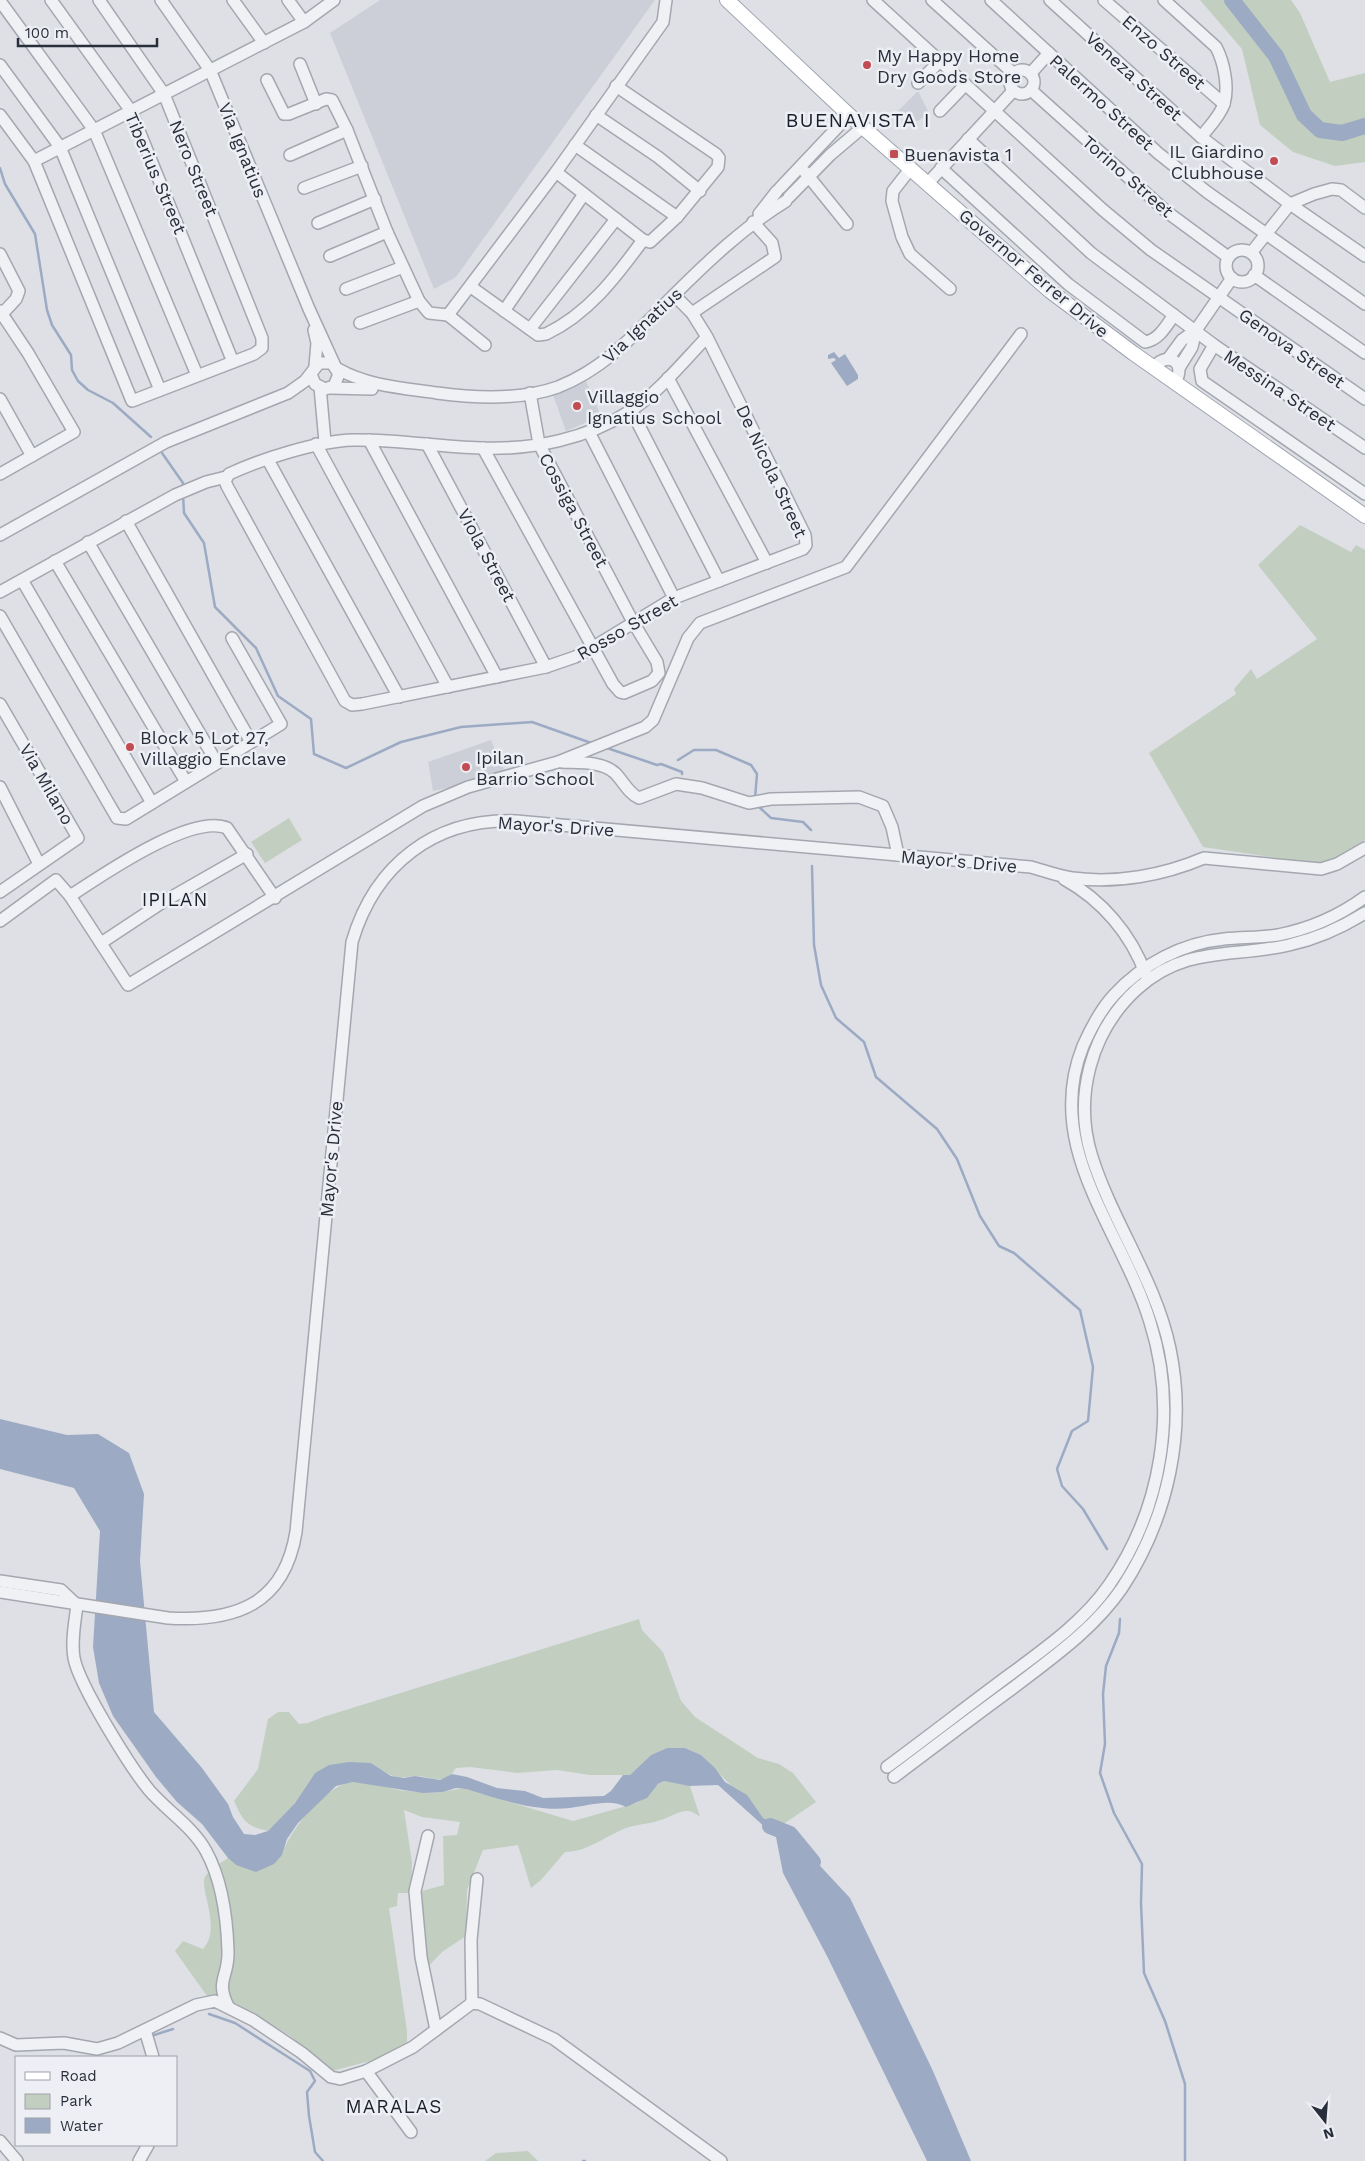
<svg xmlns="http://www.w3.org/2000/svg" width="1365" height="2161" font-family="'Work Sans',sans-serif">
<rect width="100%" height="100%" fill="#dee0e6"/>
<g fill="#cccfd7">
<path d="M380,0H655L456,277L434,289L330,33Z"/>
<path d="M918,91L929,113L918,121L903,118L897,112Z"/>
<path d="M586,381L601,416L566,431L553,395Z"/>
<path d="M491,740L505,772L473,783L433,791L428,762Z"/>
</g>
<g fill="#c2cfc0">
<path d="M1200,0H1291L1300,13L1330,82L1365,73V162L1335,166L1293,152L1260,125L1242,49Z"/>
<path d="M1300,525L1351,552L1356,545L1365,550V840L1323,865L1203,847L1149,753L1236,694L1234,689L1251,669L1257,679L1317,639L1258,565Z"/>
<path d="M289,818L302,840L265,863L251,842Z"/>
<path d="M639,1619L642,1630L663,1652L681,1701L695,1717L758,1758L779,1764L793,1773L816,1802L782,1825L763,1818L701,1755L685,1748H667L651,1755L630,1775H590L557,1770L517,1773L470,1767L456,1768C444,1788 431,1775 414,1776C406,1777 399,1779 391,1775C384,1772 378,1767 371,1763L315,1773L295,1803L268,1831C246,1826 243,1821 234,1801L258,1769L268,1719L278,1712H289L299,1724L308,1723L323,1717Z"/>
<path d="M664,1781L690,1786L700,1817C686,1804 676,1815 661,1820C650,1824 637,1824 626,1828C606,1836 587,1852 565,1852L541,1880L531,1888L518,1845L483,1850L467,1890L466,1936L442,1952L426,1969L422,1891L444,1885L443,1836L457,1835L460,1822L422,1817L404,1810L412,1862L411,1893H398L397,1906L389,1908L407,2031V2042L374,2060L332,2071L289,2035L230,2001L207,1996L175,1951L183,1941L203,1949C223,1927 197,1887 206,1875C212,1868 221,1863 228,1858L236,1865L282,1855C290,1830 327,1782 355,1782C373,1781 390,1790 408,1791C419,1792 432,1793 443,1792C451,1791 457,1788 466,1789L573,1821L637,1803C649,1798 652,1786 664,1781Z"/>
<path d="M528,2151L538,2161H485L496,2153Z"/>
</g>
<g fill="#9cabc3">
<path d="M834,352L839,358L845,354L858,375V379L847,386L831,363L836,360L834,358L828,359V355Z"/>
<path d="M0,1419L67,1435L98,1434L129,1453L144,1494L140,1561L154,1712L202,1768L228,1804L233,1817L244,1834L255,1835L268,1831L295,1803L315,1773L329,1765L349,1762L371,1763L391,1776L404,1778L415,1776L440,1780L452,1774L467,1777L497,1788L525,1791L543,1798L604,1796L611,1791L623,1775H630L651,1755L667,1748H685L701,1755L715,1768L725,1782L747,1795L763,1818L782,1825L850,1898L933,2071L971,2161H927L827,1956L783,1873L775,1832L766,1828L718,1785L689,1786L664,1781L658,1784L647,1798L626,1807C610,1798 588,1806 570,1808C535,1812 499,1799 466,1789L456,1788L443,1792L423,1793L353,1782L336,1786L298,1823L287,1839L282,1855L274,1864L256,1872L236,1865L228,1858L202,1824L177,1802L156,1777L113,1716L99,1683L93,1647L100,1531L74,1488L0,1469Z"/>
</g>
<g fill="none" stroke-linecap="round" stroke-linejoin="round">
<g stroke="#9cabc3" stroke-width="2.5">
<path d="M0,168L5,184L35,234L47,310L52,325L71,355L72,370L78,381L88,390L113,403L151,437"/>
<path d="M162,453L183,483V487"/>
<path d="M183,495L184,513L204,543L215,607L256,648L278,696L311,719L314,754L346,768L401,742L461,727L532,722L594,744"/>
<path d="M607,748L657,765L661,764L682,772V774"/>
<path d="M678,760L694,750H716L751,765L757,774L755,798"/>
<path d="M757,805L771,818L803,822L811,830"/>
<path d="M812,866L814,945L821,985L836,1018L864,1042L876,1077L937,1129L957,1159L980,1216L999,1246L1014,1253L1080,1310L1093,1367L1088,1421L1072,1431L1057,1469L1062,1486L1083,1509L1107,1549"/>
<path d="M1120,1619L1119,1633L1106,1666L1103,1694L1105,1744L1100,1773L1114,1813L1142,1864L1141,1903L1144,1973L1165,2021L1185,2084V2161"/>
<path d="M209,2014L235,2023L310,2071L315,2081L307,2092L309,2116L315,2152L323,2161"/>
<path d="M151,2036L173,2029"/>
<path d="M583,2161H585"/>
</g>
<g stroke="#9cabc3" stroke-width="16">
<path d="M1232,0L1276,56L1304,115L1320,130L1342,133L1365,126"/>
<path d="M770,1826L790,1834L813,1862"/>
</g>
<defs>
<g id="minor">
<path d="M51,0L131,111L233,362"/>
<path d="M161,0L210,70L309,309L335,366"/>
<path d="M233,0L264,43"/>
<path d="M288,0L304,22"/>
<path d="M873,0L1103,210L1151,250L1365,399"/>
<path d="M932,0L1013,73"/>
<path d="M991,0L1158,153L1207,192L1365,304"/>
<path d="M1050,0L1201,137L1290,204L1365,256"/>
<path d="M1104,0L1224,104"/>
<path d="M1164,0L1216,47C1224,62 1229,87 1224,104C1220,116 1209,127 1201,137"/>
<path d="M0,1L94,130L197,375"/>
<path d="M300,64L316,104"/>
<path d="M0,65L60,147L160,390"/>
<circle cx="1022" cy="82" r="12"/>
<path d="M1031,73L1049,53"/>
<path d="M267,80L284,114H289L326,99L332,100L347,130L387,232L419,301L429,313L448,315L556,172L663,22L666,0"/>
<path d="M918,83L939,62"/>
<path d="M1031,90L1167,212L1228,257"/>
<path d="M940,111L965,85"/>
<path d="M0,115L34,161L132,401L254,354L262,348V338L164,94L99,0"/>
<path d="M596,115L658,157L700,191"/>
<path d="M968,139L1091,253L1214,345L1365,448"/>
<path d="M575,145L677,217"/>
<path d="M290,155L347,130"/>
<path d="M34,161L304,22L334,0"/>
<path d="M911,168L893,191L892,201L902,237L910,254L950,289"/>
<path d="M941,168L1068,284L1145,342C1159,340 1166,326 1174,315"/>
<path d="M556,172L643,240L650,242L677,217L718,167L719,158L716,154L616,86"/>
<path d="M805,172L847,224"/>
<path d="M928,183L1013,91"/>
<path d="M304,188L362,166"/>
<path d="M780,188L849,115"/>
<path d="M789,197L830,155L863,127"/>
<path d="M759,214L777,191"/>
<path d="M318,223L375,199"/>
<circle cx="1242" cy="266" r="16"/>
<path d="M1251,253L1290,204L1314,194L1332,189L1341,190L1365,208"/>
<path d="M0,254L19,291L16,299L2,314"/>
<path d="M330,256L387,232"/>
<path d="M1254,275L1365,353"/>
<path d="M471,287L538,335L546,334C588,314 616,277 643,240"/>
<path d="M346,289L403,267"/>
<path d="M674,295L692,313L707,337L805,535L806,545L803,549L674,598L592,648L575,657L546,667L362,704L352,705L345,701L227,486L225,481L229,474C261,459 318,441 353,440C396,439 438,447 481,448C533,450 587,439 630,411C659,392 683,362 707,337"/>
<path d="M0,311L28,353L74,432L0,474"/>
<path d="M504,311L584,194"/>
<path d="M692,313L775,257L772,243L753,222"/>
<path d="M448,315L485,345"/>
<path d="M360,323L419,301"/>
<path d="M530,329L616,219"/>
<path d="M314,330L317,343L315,366"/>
<path d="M1214,345L1200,369L1202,381L1365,494"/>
<path d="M1168,359L1182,340L1196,330L1232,278"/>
<path d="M1154,367C1169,350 1187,364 1175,382"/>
<path d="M1179,368L1192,347L1196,330"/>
<path d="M338,369C368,386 403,388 437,393C474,398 522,400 558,387C606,368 637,332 673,296C708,261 744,227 786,201"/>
<path d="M668,378L767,563"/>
<path d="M320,387L325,442"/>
<path d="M330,388L372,389"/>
<path d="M0,399L32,456"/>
<path d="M631,410L719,581"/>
<path d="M589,432L674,598"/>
<path d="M369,440L497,677"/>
<path d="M316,444L448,687"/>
<path d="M427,444L546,667"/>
<path d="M483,448L613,684L620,692L624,693L652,681L659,673L657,662L633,622L539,444L530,393"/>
<path d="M268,460L399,697"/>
<path d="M126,521L251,742"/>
<path d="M0,535L166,442L288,393L305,381L319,363H332L339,374L334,386L325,389L315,384L311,374"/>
<path d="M88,542L217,763"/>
<path d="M55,561L186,782"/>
<path d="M22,580L152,803"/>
<path d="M0,592L175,495L206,482L226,477"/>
<path d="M0,616L117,818L126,819L281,724L232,638"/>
<path d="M0,704L78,838L0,892"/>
<path d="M562,762C578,763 602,761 615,773C623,781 629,794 639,798L676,784L702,788L749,803L771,799L859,797L883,806L892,827L898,855"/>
<path d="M0,787L39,864"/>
<path d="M1064,879C1102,900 1131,934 1146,975"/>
<path d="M70,896C101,876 191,813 227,828L275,898"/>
<path d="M0,921L56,880L70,896L128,985L423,806L468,787L558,762L645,727L653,720L688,638L700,623L846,567L1021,334"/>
<path d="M101,943L163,902L247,854"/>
<path d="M0,1581L61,1590L77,1605"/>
<path d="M0,1592L168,1618C235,1622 284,1605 296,1532L352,942C375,864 435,818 516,821L1031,867C1045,871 1058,876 1072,878C1117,884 1164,875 1204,858L1321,869L1337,864L1365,848"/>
<path d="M77,1605C75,1622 71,1641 74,1658C79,1685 131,1768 149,1790C167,1811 193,1827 206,1851C222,1880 227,1919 228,1951C229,1977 215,1980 228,2006"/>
<path d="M887,1767C929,1736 970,1704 1012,1673C1047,1647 1084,1621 1109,1585C1162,1509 1178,1410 1150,1322C1122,1230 1042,1148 1083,1046C1091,1028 1101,1009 1114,995C1142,964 1183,943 1224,939C1242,937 1260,938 1278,935C1309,929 1339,916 1365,897"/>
<path d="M894,1777C934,1747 973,1717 1013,1688C1052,1658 1094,1629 1122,1588C1168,1518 1187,1431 1170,1349C1156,1281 1113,1223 1092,1157C1073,1097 1091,1031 1137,989C1186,945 1233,958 1289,945C1316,939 1341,928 1365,913"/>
<path d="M428,1836L415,1891L421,1957L436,2030"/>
<path d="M472,2003L471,1940L477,1879"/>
<path d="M145,2030L153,2057"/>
<path d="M0,2038L16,2045L64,2043L97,2049L118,2043L196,2005L215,2001L253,2020L302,2053L331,2077L340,2079L366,2071L413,2047L472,2003L480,2004L554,2039L721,2161"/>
<path d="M366,2071L411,2132"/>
<path d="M0,2141L17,2161"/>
<path d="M139,2161L148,2145"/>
</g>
<path id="major" d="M727,0L849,115L1050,291L1133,353L1365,516"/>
</defs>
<use href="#minor" stroke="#a4a7af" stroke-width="14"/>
<use href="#major" stroke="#9ea4b1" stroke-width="16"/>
<use href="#minor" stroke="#f0f1f5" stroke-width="11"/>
<use href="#major" stroke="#fff" stroke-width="14"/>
</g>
<g fill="#c14d53" stroke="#edeff4" stroke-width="2">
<circle cx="867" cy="65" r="5"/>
<rect x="889" y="149" width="10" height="10" rx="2.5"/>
<circle cx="1274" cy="161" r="5"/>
<circle cx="577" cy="406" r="5"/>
<circle cx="130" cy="747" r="5"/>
<circle cx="466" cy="767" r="5"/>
</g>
<g text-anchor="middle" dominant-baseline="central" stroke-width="5" stroke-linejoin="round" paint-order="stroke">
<g font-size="18" fill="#292e3b" stroke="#edeff4">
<text transform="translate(1164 52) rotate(41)">Enzo Street</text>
<text transform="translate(1134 76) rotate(42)">Veneza Street</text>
<text transform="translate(1102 102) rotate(42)">Palermo Street</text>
<text transform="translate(243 150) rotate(68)">Via Ignatius</text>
<text transform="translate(194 168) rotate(68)">Nero Street</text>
<text transform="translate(156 173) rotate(67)">Tiberius Street</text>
<text transform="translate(1128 176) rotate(41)">Torino Street</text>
<text transform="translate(1034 273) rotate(40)">Governor Ferrer Drive</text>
<text transform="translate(642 325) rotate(-43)">Via Ignatius</text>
<text transform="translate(1292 348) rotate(35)">Genova Street</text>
<text transform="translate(1280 390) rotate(34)">Messina Street</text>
<text transform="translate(772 471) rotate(65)">De Nicola Street</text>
<text transform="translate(574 510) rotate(62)">Cossiga Street</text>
<text transform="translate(487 555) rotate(62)">Viola Street</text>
<text transform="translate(627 627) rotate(-30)">Rosso Street</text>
<text transform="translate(47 784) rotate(60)">Via Milano</text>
<text transform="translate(556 826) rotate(4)">Mayor's Drive</text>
<text transform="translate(959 861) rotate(5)">Mayor's Drive</text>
<text transform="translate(331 1159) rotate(-85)">Mayor's Drive</text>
</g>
<g font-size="18" fill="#292e3b" stroke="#edeff4" text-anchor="start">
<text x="877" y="55">My Happy Home<tspan x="877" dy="21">Dry Goods Store</tspan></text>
<text x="1264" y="151" text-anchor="end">IL Giardino<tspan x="1264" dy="21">Clubhouse</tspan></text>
<text x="904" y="154">Buenavista 1</text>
<text x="587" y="396">Villaggio<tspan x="587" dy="21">Ignatius School</tspan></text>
<text x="140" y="737">Block 5 Lot 27,<tspan x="140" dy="21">Villaggio Enclave</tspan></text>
<text x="476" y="757">Ipilan<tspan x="476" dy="21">Barrio School</tspan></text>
</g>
<g font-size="19" letter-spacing="1" fill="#1b1f2c" stroke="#edeff4">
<text x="175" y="899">IPILAN</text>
<text x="394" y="2106">MARALAS</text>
</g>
<g font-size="20" letter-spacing="1" fill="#1b1f2c" stroke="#edeff4">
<text x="858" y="120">BUENAVISTA I</text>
</g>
</g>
<rect x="15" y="2056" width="162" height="90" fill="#edeff4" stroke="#9fa2aa"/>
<rect x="25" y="2072" width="25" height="8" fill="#ffffff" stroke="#9fa2aa"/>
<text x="60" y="2081" font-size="15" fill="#292e3b">Road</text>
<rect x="25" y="2094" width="25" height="15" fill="#c2cfc0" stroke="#9fa2aa"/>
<text x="60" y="2106" font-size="15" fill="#292e3b">Park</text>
<rect x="25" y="2118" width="25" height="15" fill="#9cabc3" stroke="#9fa2aa"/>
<text x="60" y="2131" font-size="15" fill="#292e3b">Water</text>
<g transform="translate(1325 2121) rotate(163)" stroke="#edeff4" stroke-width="4" paint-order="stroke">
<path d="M0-4L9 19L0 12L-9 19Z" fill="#292e3b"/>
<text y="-8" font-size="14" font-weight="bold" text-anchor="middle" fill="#292e3b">N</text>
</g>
<path d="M18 38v8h139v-8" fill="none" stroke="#292e3b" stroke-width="2.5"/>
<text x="25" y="38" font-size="15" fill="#292e3b" stroke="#edeff4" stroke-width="4" paint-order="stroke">100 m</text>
</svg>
